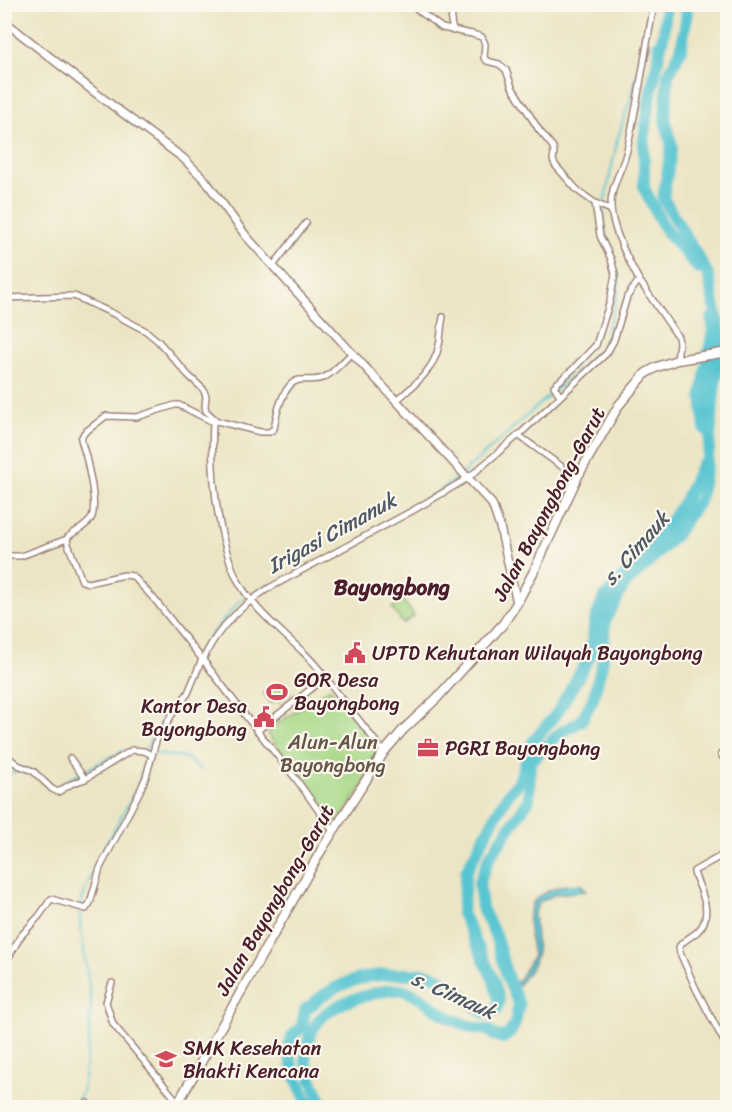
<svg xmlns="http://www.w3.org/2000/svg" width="732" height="1112" font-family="Sriracha,sans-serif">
<rect width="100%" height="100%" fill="#fbf7ec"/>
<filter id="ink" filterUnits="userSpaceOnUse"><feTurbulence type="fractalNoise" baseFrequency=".0167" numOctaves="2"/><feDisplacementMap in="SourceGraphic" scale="12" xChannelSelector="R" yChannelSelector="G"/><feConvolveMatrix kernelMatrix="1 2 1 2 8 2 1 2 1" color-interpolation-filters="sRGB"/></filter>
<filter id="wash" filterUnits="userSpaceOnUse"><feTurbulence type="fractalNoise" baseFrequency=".008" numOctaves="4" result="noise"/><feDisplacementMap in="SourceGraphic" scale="24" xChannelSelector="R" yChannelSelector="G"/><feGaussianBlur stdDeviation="1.35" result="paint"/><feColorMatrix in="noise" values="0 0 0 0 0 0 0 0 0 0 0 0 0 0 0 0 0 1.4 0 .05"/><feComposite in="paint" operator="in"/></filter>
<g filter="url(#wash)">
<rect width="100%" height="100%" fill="#ece5c5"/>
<g fill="#a7d887" stroke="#787c59" stroke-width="1.5">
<path d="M403,600L414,616L403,624L392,608Z"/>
<path d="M281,681L290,693L278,702L276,700L271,704L263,693Z"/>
<path d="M330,688L385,752L338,824L268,735L271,728Z"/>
</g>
<path fill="#59c5d2" stroke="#52727e" stroke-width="1.5" d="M565,885H582L586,891L556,894L539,902L534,914L537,953L533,965L521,982L515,988L508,979L514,984L520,978L533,956C531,939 522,910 538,897C546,891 556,888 565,885Z"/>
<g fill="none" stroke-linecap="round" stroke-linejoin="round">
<g stroke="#59c5d2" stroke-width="2">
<path d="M647,50L664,32"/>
<path d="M389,521L441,490L465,471L602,348L618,294L619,278L605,232L603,216L605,200L617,141L641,63"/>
<path d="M154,754L185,757L201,770"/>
<path d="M4,765L13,773L25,768"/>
<path d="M53,788L120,752L125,751"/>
<path d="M73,1108L76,1106L82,1092L89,1040L91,1001L80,922V905L88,883L108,840L137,789L145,761L146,749L154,732L181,694L200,652L212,633L239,602L270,584"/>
</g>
<g stroke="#59c5d2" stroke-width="12">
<path d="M666,4L664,32L651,92L644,141V188L664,228L699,269"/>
<path d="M705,429L702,394L713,329L712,318"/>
<path d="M311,1108C301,1090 283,1057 292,1037C294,1033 299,1030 302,1027L305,1010C312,1005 319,998 327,993C352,977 382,973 411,974C417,975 422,972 429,974C450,981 468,1001 485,1014L496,1011L499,1001L494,981L462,913L466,871L502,804L510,792L519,782L532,743L557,713L591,654L595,621L603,600L639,558L664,531L685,500L702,464"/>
<path d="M325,1108C317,1093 309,1077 306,1061C305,1055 307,1048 308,1043C314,1015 339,1002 365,996C377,993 394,987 406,991C418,995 427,1002 437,1010C453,1020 469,1029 488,1030L494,1035L503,1038L510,1033L515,1023L519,1004L508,979L495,935L482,908L479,883L489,858L529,800L530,762L560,733L581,721L593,699L603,660L605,621L625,584L648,563L676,534L700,499L709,450L714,392L721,338L708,274L663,198L672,146L665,120L668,75L681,50L686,20L687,4"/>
</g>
</g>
</g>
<g filter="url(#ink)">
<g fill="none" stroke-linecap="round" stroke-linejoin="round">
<defs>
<g id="minor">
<path d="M410,4L442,28L472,34L482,37L485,44L484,58L487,61L499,64L506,70L512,87L539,130L553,147L554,154L553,160L555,165L578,191L595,203L600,236L611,259L615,274L610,301L596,345L573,369L554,386L560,396"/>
<path d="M453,31L451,21L454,4"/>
<path d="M595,203L611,210"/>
<path d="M273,266L306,223"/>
<path d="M639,280L678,337L679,343L677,360"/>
<path d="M4,298L74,296L114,314L146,331L158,341L188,375L203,389L206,396L205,407L206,411L217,421L260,432H269L274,429C276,415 283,383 299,380C307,379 315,381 323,378C334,373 343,361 352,353"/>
<path d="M396,401C414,385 434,371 439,345C441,336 441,326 443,317"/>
<path d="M217,421L213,422C211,465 214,507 226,549C229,559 232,569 237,579C252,608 280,630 304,653C316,664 326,678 336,691C352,711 368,732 384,752"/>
<path d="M518,435L561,466"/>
<path d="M67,539L68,544L82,581L88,583L124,575L133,576L155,600L202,659"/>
<path d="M4,556H21L67,539L68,537C75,531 86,527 91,519C99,505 86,455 81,439L84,433L106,416L137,417L175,405H179L213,422"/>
<path d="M257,731L325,678"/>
<path d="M4,754L18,765L33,771L52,789L58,792L71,784L85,779L132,750L144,751L152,755"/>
<path d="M721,754L728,766"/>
<path d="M70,758L85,779"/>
<path d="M333,831L296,779L244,714L203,660C216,629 241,606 269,588L412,511L468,478L521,433L607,353L614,340L627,297L639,280C628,260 612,229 611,207C610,186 623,169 627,150C638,102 645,53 654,4"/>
<path d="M728,852L694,871V873C701,891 715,916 697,932C691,937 683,940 679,947L680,953L696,989L728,1049"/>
<path d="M4,966L20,937L39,916L51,899L86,909L90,903L100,868L139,793L146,777L157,738L165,727L171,716L188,693L202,659L203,660"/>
<path d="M112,983L106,1002L113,1024L178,1102"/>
<path d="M84,1108L87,1103"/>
</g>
<path id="tertiary" d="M4,21L97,94L183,158L205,180L246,236L273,266L352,353L492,504L500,527L517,603"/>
<path id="primary" d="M175,1108L322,849L384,752L403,730L437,698L503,624L517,603L535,569L578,476L619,405L646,373L657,367L677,360L728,352"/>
</defs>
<use href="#minor" stroke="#9b8278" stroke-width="8"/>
<use href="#tertiary" stroke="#9b8278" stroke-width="10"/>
<use href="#primary" stroke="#9b8278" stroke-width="11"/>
<use href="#minor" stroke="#fff" stroke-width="5"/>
<use href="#tertiary" stroke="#fff" stroke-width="7"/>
<use href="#primary" stroke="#fff" stroke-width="8"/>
</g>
</g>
<defs>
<symbol id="civic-bare" viewBox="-9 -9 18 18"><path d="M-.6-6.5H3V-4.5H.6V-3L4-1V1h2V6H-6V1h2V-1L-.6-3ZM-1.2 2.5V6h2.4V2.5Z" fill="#d1495b" stroke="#fbf7ec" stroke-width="2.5" paint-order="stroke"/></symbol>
<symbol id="stadium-bare" viewBox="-9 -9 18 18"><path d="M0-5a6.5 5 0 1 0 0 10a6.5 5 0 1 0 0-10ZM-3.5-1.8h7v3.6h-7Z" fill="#d1495b" stroke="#fbf7ec" stroke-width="2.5" paint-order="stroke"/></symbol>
<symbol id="office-bare" viewBox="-9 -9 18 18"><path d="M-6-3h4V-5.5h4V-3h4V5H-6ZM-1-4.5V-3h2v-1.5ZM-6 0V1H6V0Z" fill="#d1495b" stroke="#fbf7ec" stroke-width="2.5" paint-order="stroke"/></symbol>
<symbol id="school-bare" viewBox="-9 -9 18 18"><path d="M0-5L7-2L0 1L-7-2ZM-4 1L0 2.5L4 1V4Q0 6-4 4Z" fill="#d1495b" stroke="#fbf7ec" stroke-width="2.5" paint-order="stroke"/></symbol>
</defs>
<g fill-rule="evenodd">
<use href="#civic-bare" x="340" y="638" width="30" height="30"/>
<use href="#stadium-bare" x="262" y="677" width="30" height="30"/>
<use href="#civic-bare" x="249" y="702" width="30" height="30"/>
<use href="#office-bare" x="413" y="733" width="30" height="30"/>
<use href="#school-bare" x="151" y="1044" width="30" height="30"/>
</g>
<g text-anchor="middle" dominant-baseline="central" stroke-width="4.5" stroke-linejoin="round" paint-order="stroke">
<g font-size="20" fill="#4a1f2b" stroke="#fbf7ec">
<text transform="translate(549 504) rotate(-62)">Jalan Bayongbong-Garut</text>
<text transform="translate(275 900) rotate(-60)">Jalan Bayongbong-Garut</text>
</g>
<g font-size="20" fill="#4a1f2b" stroke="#fbf7ec" text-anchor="start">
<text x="372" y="653">UPTD Kehutanan Wilayah Bayongbong</text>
<text x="294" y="680">GOR Desa<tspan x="294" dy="23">Bayongbong</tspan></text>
<text x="247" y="706" text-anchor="end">Kantor Desa<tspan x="247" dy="23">Bayongbong</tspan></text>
<text x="445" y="748">PGRI Bayongbong</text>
<text x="183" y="1048">SMK Kesehatan<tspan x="183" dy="23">Bhakti Kencana</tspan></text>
</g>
<g font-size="20" fill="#665647" stroke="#fbf7ec">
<text x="333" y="742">Alun-Alun<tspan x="333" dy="23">Bayongbong</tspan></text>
</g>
<g font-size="21" font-style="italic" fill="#4f5965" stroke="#fbf7ec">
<text transform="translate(332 533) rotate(-29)">Irigasi Cimanuk</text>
<text transform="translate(636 548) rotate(-49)">s. Cimauk</text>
<text transform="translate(454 995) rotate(24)">s. Cimauk</text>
</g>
<g font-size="22" font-weight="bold" fill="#4a1f2b" stroke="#fbf7ec">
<text x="392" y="587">Bayongbong</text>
</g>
</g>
<rect width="732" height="1112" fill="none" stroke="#fbf7ec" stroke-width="24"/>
</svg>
